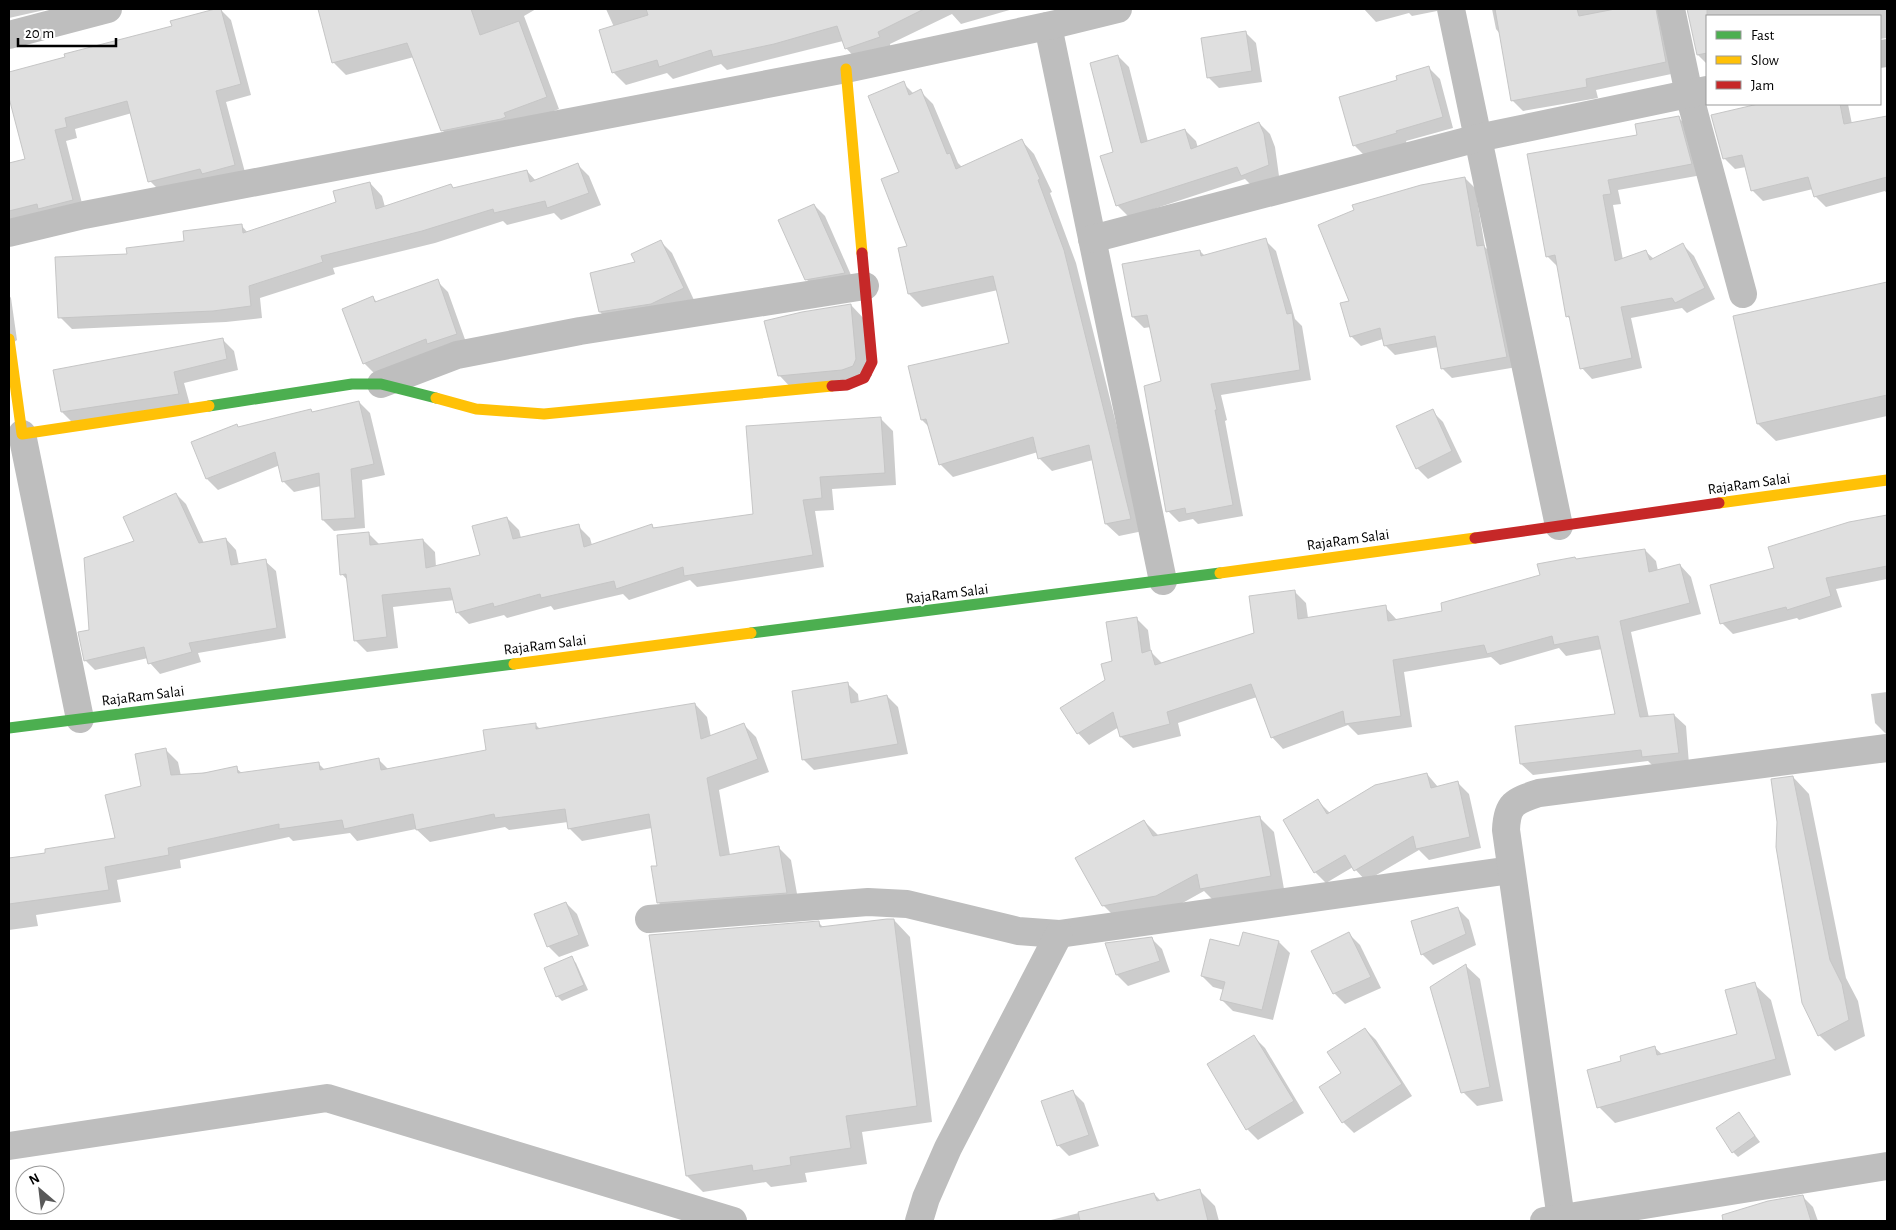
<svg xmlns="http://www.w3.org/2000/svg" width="1896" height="1230" font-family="'Alegreya Sans',sans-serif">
<rect width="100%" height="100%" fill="#fff"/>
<g fill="#0003">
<path d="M9,9H49L9,18Z"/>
<path d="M220,9L231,20L251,95L226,102L246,176L161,192L150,181L132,113L75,129L77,138L66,141L84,211L9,225V164L26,159L9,93V73L173,27L172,22Z"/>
<path d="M320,9H536L524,16L559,109L516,126L455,143L442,130L414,57L346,75L334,63Z"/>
<path d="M606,9H1013L961,24L952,14L890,44L891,50L858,61L846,48L843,41L727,70L721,64L673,79L667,73L626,85L613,72L614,27Z"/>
<path d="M1364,9H1437V11L1412,16L1409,13L1376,22Z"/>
<path d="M1492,9H1666L1676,73L1596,90L1598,98L1523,111L1512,100L1500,34L1496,29Z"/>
<path d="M1688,9H1887V38L1880,39V16H1707V64L1698,55Z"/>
<path d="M1245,32L1256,43L1262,82L1219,88L1208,77Z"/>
<path d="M1118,56L1129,67L1148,142L1185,130L1196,141L1198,148L1259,123L1270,134L1275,147L1279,176L1253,187L1245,179L1129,217L1118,206L1102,157L1115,153Z"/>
<path d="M1429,68L1440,79L1453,128L1406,141L1407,144L1366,157L1355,146L1398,81Z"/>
<path d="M903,83L914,94L920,91L933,104L958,163L962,167L1022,141L1034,154L1052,192L1050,193L1076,263L1143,531L1119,536L1106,524L1093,460L1052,471L1039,458L1038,452L953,477L940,464L930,428L922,420L910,367L1011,344L998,290L922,307L909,294L900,249L909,247L901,173Z"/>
<path d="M1764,104H1848L1852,124L1887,117V194L1885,191L1826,207L1815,196L1813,189L1763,201L1752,190L1746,167L1735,169L1724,158L1712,116Z"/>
<path d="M1678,117L1689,128L1702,175L1618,190L1621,204L1613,205L1623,260L1646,252L1654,259L1683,245L1694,256L1715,299L1687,313L1682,308L1631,318L1642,368L1592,379L1582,368L1571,320L1567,316L1558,267L1547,256L1638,136Z"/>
<path d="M577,164L589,176L601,205L561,220L554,213L507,225L503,221L435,243L333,268L335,274L260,298L262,318L226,322L72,329L60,317L128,255L185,242L242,226L248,233L338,203L370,183L382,196L385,207L451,186L454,189L527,171L536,181Z"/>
<path d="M1465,178L1475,188L1485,247L1494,256L1517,367L1452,378L1442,368L1438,347L1395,355L1385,345L1383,339L1361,346L1351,336V302Z"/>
<path d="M814,205L825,216L855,284L818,290L806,279Z"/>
<path d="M1265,240L1276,251L1295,319L1302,326L1311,380L1221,395L1227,420L1225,421L1243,516L1198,524L1193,519L1179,522L1168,511L1163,382L1151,327L1144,328L1133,317L1200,251L1205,256Z"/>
<path d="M661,242L672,253L694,300L611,323L600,312L637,263Z"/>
<path d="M437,281L448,292L467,345L375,374L364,363L373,298L378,303Z"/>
<path d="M1887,283V416L1776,441L1758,424L1735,317Z"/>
<path d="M9,295L11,298L17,340L9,346Z"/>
<path d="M851,305L867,322L872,376L795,392L779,375Z"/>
<path d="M223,340L234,351L238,370L184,383L190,405L73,423L62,412Z"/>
<path d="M359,402L370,413L385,475L362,480L365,528L334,531L323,520L321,486L294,492L283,481L280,465L218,490L207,479L193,443L239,428L311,410L313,413Z"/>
<path d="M1432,411L1443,422L1462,462L1428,479L1417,468Z"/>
<path d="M881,419L893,431L896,485L832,489L834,510L815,511L824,567L697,587L690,580L629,600L623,594L554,610L551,606L507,618L504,615L469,624L457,612L455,600L393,607L398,648L367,652L355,640L348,581L342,574L369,534L380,545L423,540L435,552L436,567L482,556L507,518L519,530L521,538L578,526L590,538L592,545L651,526L655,529L755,515Z"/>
<path d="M176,494L186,504L204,543L226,539L236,550L239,565L265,561L276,571L286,638L198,653L201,662L160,674L150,663L148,658L95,670L85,660L90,631L136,541Z"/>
<path d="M1887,516V579L1836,589L1842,607L1799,620L1797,618L1733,634L1722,623L1776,569L1849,524Z"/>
<path d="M1645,550L1656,561L1658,571L1680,565L1691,577L1701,614L1631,632L1649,718L1674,715L1686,726L1689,764L1655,768L1648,761L1533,775L1521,764L1616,715L1602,649L1566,656L1559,648L1500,665L1491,657L1404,672L1412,727L1358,735L1348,725L1283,749L1272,737L1257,697L1178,723L1181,736L1133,748L1121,737L1119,727L1089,745L1078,733L1137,619L1148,630L1151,652L1162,663L1256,634L1294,591L1306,603L1308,618L1385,607L1397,620L1443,612L1541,576L1577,560Z"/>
<path d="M847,683L858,694L859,703L887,696L898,707L908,754L814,770L803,759Z"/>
<path d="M1887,692V734H1886L1875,723L1871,694Z"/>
<path d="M695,704L707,717L711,737L744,725L756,737L769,772L719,790L730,855L779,848L791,860L799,905L671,915L658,902V867L652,828L582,841L569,828L568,822L509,830L505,827L430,842L416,829L357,841L350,833L293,841L289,837L180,860L181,868L117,880L121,902L36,915L38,926L9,930V860L117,839L143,787L165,749L178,762L181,776L236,768L243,774L319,764L325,770L378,759L389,770L487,751L535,724L541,730Z"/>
<path d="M1427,774L1438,787L1458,783L1469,794L1481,848L1429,860L1419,850L1366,881L1353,867L1326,883L1315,872L1318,801L1330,813Z"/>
<path d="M1793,777L1809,794L1846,978L1858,1001L1865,1036L1835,1051L1819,1035Z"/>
<path d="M1260,818L1274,832L1284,889L1215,902L1204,891L1170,910L1117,919L1103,905L1144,821L1159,836Z"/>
<path d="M566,903L577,914L589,946L559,957L548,946Z"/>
<path d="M1458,909L1469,920L1476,945L1433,965L1422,954Z"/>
<path d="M894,920L910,937L932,1122L862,1132L867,1164L805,1173L807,1182L771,1187L766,1182L703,1192L687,1176L819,923L824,928Z"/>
<path d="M1349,934L1360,945L1381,988L1345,1004L1334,993Z"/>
<path d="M1151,938L1162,949L1170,972L1128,986L1117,975L1107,944Z"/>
<path d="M1279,942L1290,953L1273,1020L1233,1011L1222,1000L1224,990L1213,987L1202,976L1240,948Z"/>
<path d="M571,958L576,963L588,990L562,1001L557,996Z"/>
<path d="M1466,966L1480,979L1503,1101L1477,1106L1463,1092Z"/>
<path d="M1754,984L1771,1000L1791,1075L1615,1123L1599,1107L1623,1061L1655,1048L1663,1055L1738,1034Z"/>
<path d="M1365,1029L1376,1040L1412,1096L1354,1133L1343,1122V1074Z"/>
<path d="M1254,1037L1265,1048L1304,1113L1258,1140L1247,1129Z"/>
<path d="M1073,1092L1084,1103L1099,1146L1069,1156L1058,1145Z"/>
<path d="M1739,1114L1760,1142L1738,1157L1733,1152Z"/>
<path d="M1200,1191L1215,1206L1219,1221H1047L1154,1194L1161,1201Z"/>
<path d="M1803,1197L1813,1207L1818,1221H1727L1726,1214Z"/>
</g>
<g fill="#dfdfdf" stroke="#c6c6c6">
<path d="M215,9H221L241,84L216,91L235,165L202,174L200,169L148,182L127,101L65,118L67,127L55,130L73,200L38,209L37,204L9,211V163L25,159L9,98V72L65,57L64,54L172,26L170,21Z"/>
<path d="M318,9H471L480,35L519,21L547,97L504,113L506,117L501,119L441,131L407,43L332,63Z"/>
<path d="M646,9H924L878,32L880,37L845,49L837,26L774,44L713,57L711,50L659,67L657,60L612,73L599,30L648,15Z"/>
<path d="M1495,9H1577L1579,16L1615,9H1656L1666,62L1586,79L1587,87L1511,101Z"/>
<path d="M1687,9H1707V53L1697,55Z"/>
<path d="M1246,31L1252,71L1207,78L1201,38Z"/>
<path d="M1118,55L1141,143L1185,129L1191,149L1259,122L1264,134L1269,165L1241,176L1237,167L1116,206L1100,156L1113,152L1090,63Z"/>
<path d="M1429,66L1443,117L1396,131L1397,133L1353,146L1339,97L1397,80L1396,76Z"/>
<path d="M904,81L909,95L921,89L947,154L950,153L956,169L1022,139L1040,179L1038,180L1064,250L1131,519L1105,524L1089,445L1038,459L1033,437L939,465L926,419L921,420L908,366L1009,343L993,276L908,294L898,248L907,246L881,179L899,172L868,96Z"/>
<path d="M1758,104H1840L1844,124L1887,116V177L1814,197L1808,177L1751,191L1742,155L1723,159L1711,115Z"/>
<path d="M1679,116L1692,164L1608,180L1611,194L1603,195L1615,261L1646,250L1650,260L1683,243L1705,288L1675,303L1672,298L1621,307L1632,358L1580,369L1569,316L1566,317L1555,255L1546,257L1527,154L1637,135L1635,124Z"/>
<path d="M578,163L589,193L547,208L545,201L494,213L493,209L422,231L321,256L323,262L249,286L251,306L213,311L58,318L55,257L127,254L126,248L184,241L183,231L242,224L243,233L336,202L333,191L370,182L376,209L451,184L453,188L527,170L530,182Z"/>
<path d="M1465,177L1477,246L1484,245L1507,357L1441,369L1435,336L1384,346L1380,328L1350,337L1340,303L1349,301L1318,225L1354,210L1352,205L1421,185Z"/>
<path d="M814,204L845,273L805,280L778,220Z"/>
<path d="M1266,238L1287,314L1292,313L1300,370L1211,384L1217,410H1215L1233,505L1186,514L1185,508L1166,512L1144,386L1161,381L1147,315L1132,317L1122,264L1200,250L1201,256Z"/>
<path d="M661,240L684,288L651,304L599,312L590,273L635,262L631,254Z"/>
<path d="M438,279L457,334L427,344L426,339L363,364L342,309L373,296L375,302Z"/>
<path d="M1887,282V395L1757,424L1733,316Z"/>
<path d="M851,304L856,359L853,366L842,370L778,376L764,321L802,312Z"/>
<path d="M223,338L227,359L174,372L179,394L61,412L53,370Z"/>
<path d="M359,401L374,464L351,469L355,518L322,520L319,473L282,482L275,452L206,479L191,442L237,424L238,427L311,409L312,412Z"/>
<path d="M1433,409L1452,451L1416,469L1396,426Z"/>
<path d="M881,417L885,473L820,477L822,498L803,500L813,555L684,576L683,567L616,589L614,581L541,598L540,594L494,607L493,603L456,613L450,588L382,595L387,637L354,641L346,574L340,575L337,535L369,532L370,545L423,539L426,568L480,555L472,526L507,517L513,539L579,524L584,547L652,524L653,528L753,514L746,426Z"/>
<path d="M176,493L199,543L226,538L231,565L266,559L277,628L189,643L192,652L148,664L144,647L84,661L78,632L89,630L84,558L134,541L123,517Z"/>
<path d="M1887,515V566L1826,578L1831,596L1787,610L1786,607L1720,624L1710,585L1774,568L1768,547L1849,522Z"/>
<path d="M1645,549L1649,572L1680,564L1690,603L1620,621L1640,717L1674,714L1679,753L1642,757L1641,750L1520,764L1515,726L1615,714L1598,636L1554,645L1552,636L1487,654L1484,645L1393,660L1401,716L1345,724L1343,711L1271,738L1251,684L1167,712L1170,724L1120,737L1113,712L1077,734L1060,708L1105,680L1101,664L1112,661L1106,622L1137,617L1142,653L1151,650L1155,665L1254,633L1249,596L1295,590L1298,619L1386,605L1388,621L1442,611L1441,603L1540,575L1537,564L1575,557L1576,559Z"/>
<path d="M848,682L851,703L887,695L898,744L802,760L792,691Z"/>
<path d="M695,703L701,739L744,723L758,759L707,778L720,856L779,846L787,893L657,903L651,866H657L649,814L568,829L565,809L495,818L494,814L416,830L413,814L344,829L342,820L279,829V824L168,848L169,855L105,867L109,890L9,904V858L45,853V849L115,838L105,795L141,786L135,754L166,748L171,775L204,773L237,766L238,773L319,762L320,770L379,758L381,770L486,750L483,730L536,723V729Z"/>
<path d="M1427,773L1431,788L1458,781L1470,837L1416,849L1413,836L1354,871L1345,855L1314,873L1283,820L1318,799L1327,814L1375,785Z"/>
<path d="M1793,776L1830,960L1842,984L1849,1020L1818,1036L1802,1003L1776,847L1777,822L1771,779Z"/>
<path d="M1260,816L1271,876L1200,889L1197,874L1156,896L1102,906L1075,858L1144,820L1153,836Z"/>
<path d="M566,902L579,935L547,947L534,914Z"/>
<path d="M1458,907L1466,934L1421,955L1411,921Z"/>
<path d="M887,919H894L917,1106L846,1116L851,1148L790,1157L791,1165L753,1171L752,1165L686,1176L649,935L819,921L820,927Z"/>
<path d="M1243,932L1279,941L1262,1010L1220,1000L1225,982L1201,976L1210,939L1239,946Z"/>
<path d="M1349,932L1371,977L1333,994L1311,951Z"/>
<path d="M1152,937L1160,961L1116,975L1105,943Z"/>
<path d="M572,956L584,985L556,997L544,968Z"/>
<path d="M1466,964L1490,1087L1461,1093L1430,987Z"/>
<path d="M1755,982L1776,1059L1597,1108L1587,1070L1621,1061L1620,1056L1655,1046L1657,1055L1737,1034L1725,990Z"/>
<path d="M1365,1028L1402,1084L1342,1123L1319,1087L1341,1073L1327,1052Z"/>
<path d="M1254,1035L1294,1101L1246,1130L1207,1064Z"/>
<path d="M1073,1090L1089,1135L1057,1146L1041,1101Z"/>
<path d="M1739,1112L1755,1136L1732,1153L1716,1128Z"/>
<path d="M1200,1189L1208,1221H1080L1078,1212L1154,1193L1157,1201Z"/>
<path d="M1803,1195L1811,1221H1723L1722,1215L1768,1201Z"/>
</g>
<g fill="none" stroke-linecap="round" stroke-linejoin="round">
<g stroke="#bebebe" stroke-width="28">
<path d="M1451,9L1559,526"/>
<path d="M1671,9L1689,94L1743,294"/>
<path d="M1048,26L1163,581"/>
<path d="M9,35L108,9"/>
<path d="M1880,54L1887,53"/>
<path d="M9,233L84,215L846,69L1061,23L1118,9"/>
<path d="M1092,239L1478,138L1707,90"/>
<path d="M381,384L457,355L580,331L865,286"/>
<path d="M22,434L80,719"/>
<path d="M649,919L868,902L907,904L1018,931L1059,934L1511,870"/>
<path d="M9,1146L327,1098L733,1221"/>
<path d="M1561,1219L1506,830C1507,803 1515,801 1539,793L1887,748"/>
<path d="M919,1221L926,1198L948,1148L1059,934"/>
<path d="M1544,1221L1887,1166"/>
</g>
<g stroke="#4caf50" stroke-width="11">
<path d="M209,406L352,384H381L436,398"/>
<path d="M751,633L1220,573"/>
<path d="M9,728L514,664"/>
</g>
<g stroke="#ffc107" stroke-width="11">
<path d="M846,69L862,253"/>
<path d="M9,339L22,434L209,406"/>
<path d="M436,398L476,409L544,414L832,386"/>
<path d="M1719,503L1887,480"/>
<path d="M1220,573L1475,538"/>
<path d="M514,664L751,633"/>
</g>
<g stroke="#c62828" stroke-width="11">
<path d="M832,386L847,385L864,378L872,362L862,253"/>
<path d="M1475,538L1719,503"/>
</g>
</g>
<g text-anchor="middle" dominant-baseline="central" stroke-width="4" stroke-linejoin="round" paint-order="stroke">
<g font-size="15" fill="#000" stroke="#fff">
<text transform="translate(1749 484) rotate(-8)">RajaRam Salai</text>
<text transform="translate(1348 540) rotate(-8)">RajaRam Salai</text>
<text transform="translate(947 594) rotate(-7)">RajaRam Salai</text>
<text transform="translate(545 645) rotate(-7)">RajaRam Salai</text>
<text transform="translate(143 696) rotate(-7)">RajaRam Salai</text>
</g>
</g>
<rect width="1896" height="1230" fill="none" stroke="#000000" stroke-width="20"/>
<rect x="1706" y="15" width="175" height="90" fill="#ffffff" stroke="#999999"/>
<rect x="1716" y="31" width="25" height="8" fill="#4caf50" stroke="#999999"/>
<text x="1751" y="40" font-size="15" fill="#000000">Fast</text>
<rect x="1716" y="56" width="25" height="8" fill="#ffc107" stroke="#999999"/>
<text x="1751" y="65" font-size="15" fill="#000000">Slow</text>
<rect x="1716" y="81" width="25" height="8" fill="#c62828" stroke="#999999"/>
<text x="1751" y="90" font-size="15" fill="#000000">Jam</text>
<g transform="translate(40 1190) rotate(332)"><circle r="24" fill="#ffffff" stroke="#999999"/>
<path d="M0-4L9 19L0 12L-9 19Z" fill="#595959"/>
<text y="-8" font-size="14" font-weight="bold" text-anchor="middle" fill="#000000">N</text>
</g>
<path d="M18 38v8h98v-8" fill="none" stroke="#000000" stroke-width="2.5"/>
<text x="25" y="38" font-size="15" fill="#000000" stroke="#ffffff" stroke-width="4" paint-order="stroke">20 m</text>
</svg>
